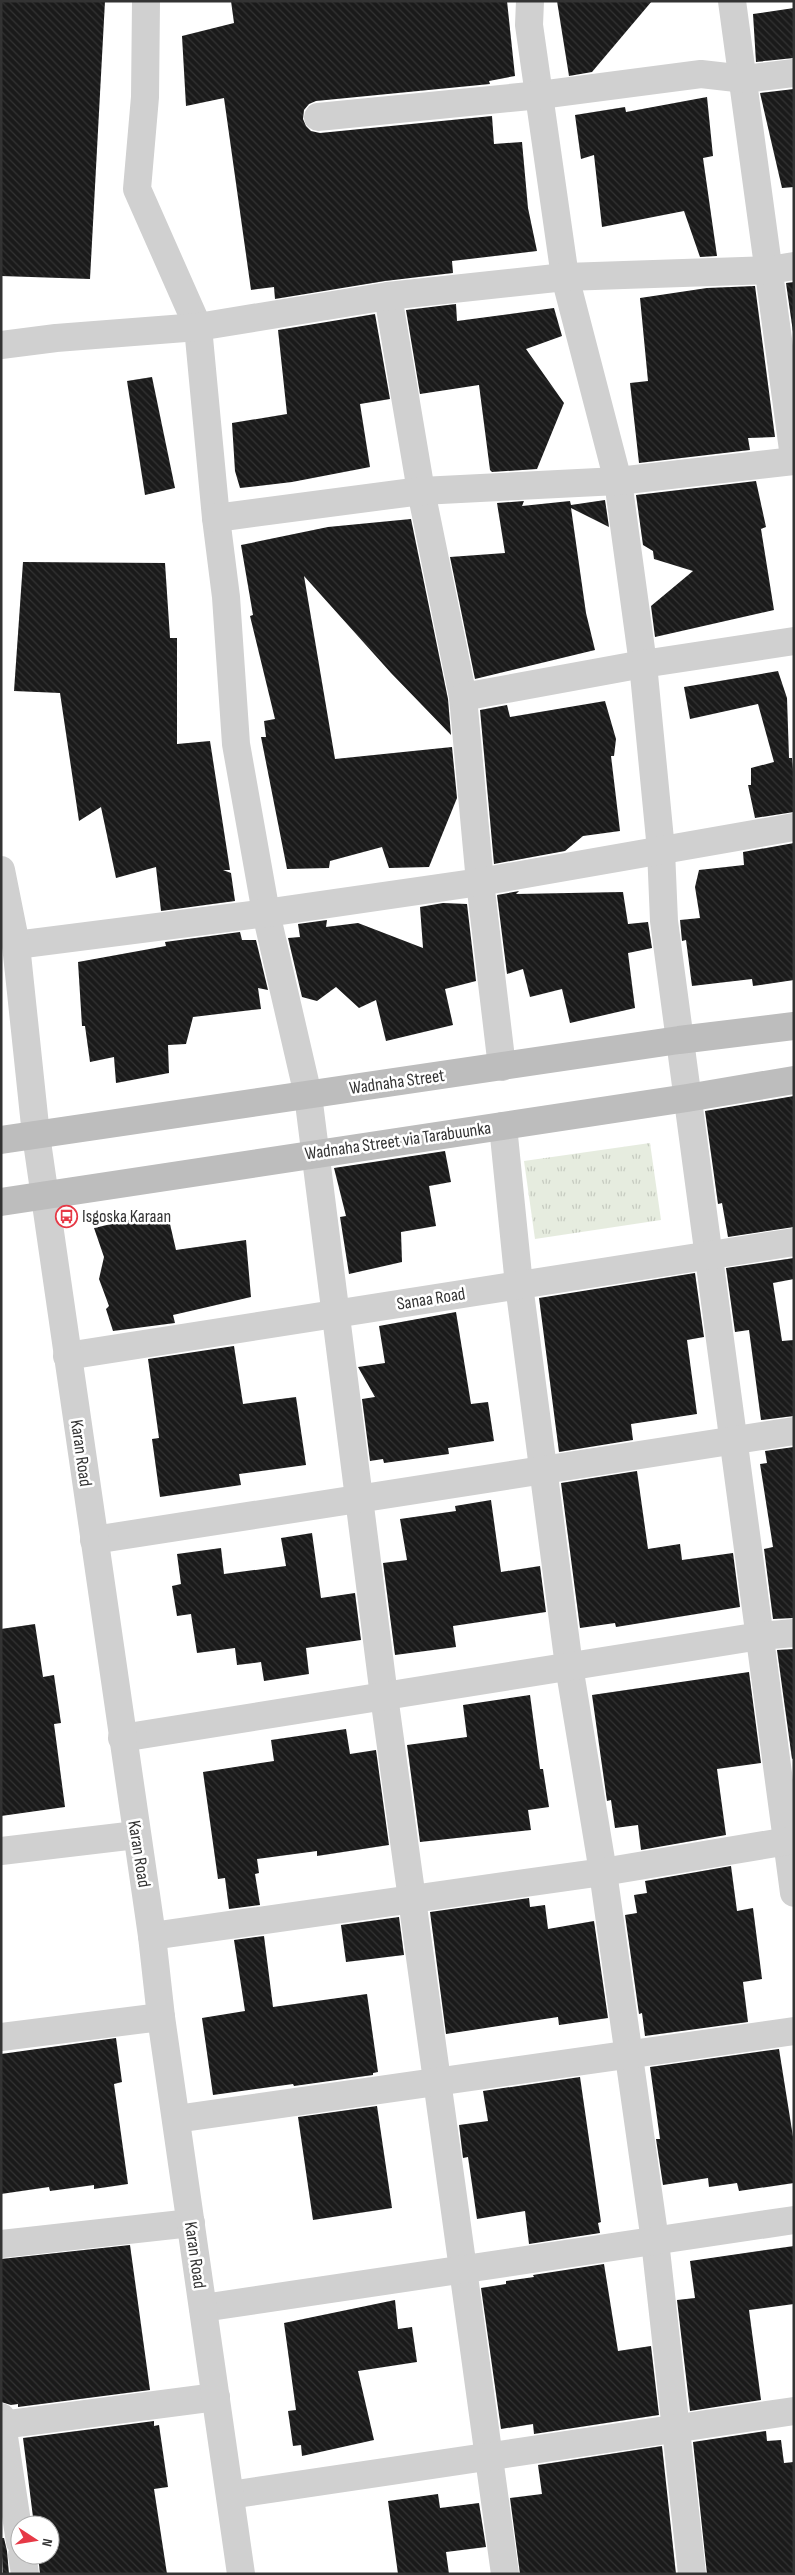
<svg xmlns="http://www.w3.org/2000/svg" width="795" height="2575" font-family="'Sofia Sans Condensed',sans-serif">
<defs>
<pattern id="grass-tufts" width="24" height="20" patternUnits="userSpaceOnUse" patternTransform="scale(1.25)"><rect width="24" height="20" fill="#e6ecdf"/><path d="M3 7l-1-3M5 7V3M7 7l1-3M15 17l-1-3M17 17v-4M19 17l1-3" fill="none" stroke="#c6cbc0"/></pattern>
<pattern id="building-back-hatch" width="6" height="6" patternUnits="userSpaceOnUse" patternTransform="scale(1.25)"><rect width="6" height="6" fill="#1a1a1a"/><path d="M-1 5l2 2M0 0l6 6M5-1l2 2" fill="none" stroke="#333"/></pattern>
</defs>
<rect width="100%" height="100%" fill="#fff"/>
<path fill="url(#grass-tufts)" d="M650,1143L661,1220L535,1239L524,1161Z"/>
<g fill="url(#building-back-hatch)">
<path d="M1,1H105L90,279L1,276Z"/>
<path d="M231,1H507L515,76L489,81L490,84L316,101L309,104L304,110L303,119L306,126L311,131L320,133L492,116L494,144L522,142L528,208L537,251L452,261L453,273L385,281L275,299L274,287L251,290L224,98L186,106L182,36L234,23Z"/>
<path d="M557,1H652L592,72L569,76Z"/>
<path d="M794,8V58L756,62L753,14Z"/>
<path d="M794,89V187L782,188L760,93Z"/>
<path d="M707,97L713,156L703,158L717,256L700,257L684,211L602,227L594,155L581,159L575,115L625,107L626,112Z"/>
<path d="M794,282V339L786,283Z"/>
<path d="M755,286L775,437L748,438L750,450L639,463L630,383L648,381L640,298L707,288Z"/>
<path d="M456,304L457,321L554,308L562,336L526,349L564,403L537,469L492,472L490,470L479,385L420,394L406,310Z"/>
<path d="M375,314L390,399L360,404L370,467L292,482L240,488L235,471L232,423L287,414L278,330Z"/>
<path d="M152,377L175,488L145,495L127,381Z"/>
<path d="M756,481L766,527L761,529L774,610L655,637L651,606L693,571L654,559L653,551L643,545L636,495Z"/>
<path d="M605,500L609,527L571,508L586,613L595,650L475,679L450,557L505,553L497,503L524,501L522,506L570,501L571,505Z"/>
<path d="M411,519L448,699L451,735L391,673L304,576L335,759L452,747L457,798L429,867L389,868L382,847L330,861L329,868L287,869L261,737H266L264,721L275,719L250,616L253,615L241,545L328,527Z"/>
<path d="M23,562L165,563L170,638H177V744L210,741L230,870H223L231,873L235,901L161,911L156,867L116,878L101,807L79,821L60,693L14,691Z"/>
<path d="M778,671L787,698L789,758H792L794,781V812L755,818L748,785H751V768L774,762L758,704L690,719L684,687Z"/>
<path d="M605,701L616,739L614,756H611L620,831L583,836L565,851L494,864L480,710L507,705L510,717Z"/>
<path d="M794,843V980L753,986L752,979L692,986L686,940L682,941L680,920L700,918L695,887L699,870L744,865L743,852Z"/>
<path d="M519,891L516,894L623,892L628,924L648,922L652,948L628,953L635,1008L570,1023L562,989L530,997L523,969L507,974L497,895Z"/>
<path d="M443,903L467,904L476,981L445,989L453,1025L386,1041L376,1000L359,1008L336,987L317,1001L302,997L288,938L300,937L298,924L327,920L326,927L358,923L423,948L420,907Z"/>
<path d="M240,932L242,940H256L268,990L258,988L261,1009L193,1017L186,1044L168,1045L169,1073L116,1083L114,1057L90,1062L85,1026H82L78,962L166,946L165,942Z"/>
<path d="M794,1096V1227L728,1237L722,1203L718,1204L705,1111Z"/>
<path d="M445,1151L451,1182L429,1186L436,1226L401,1232L402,1262L349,1274L340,1217L346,1216L334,1168Z"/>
<path d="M167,1211L176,1250L246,1240L251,1297L173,1315L175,1323L113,1331L106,1309L109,1306L99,1279L104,1257L94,1228Z"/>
<path d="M794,1258V1279L773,1283L782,1341L794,1340V1416L761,1420L749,1330L735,1332L726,1268Z"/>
<path d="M695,1273L704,1337L687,1340L697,1414L631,1424L633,1440L559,1452L539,1298Z"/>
<path d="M456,1312L471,1404L488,1402L494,1441L448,1448L449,1454L384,1463L383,1459L370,1461L362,1399L375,1397L358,1367L385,1363L379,1326Z"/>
<path d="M234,1346L243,1404L296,1397L306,1465L239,1474L241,1485L160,1497L152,1439L159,1438L148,1359Z"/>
<path d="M794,1447V1618L773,1619L764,1549L773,1547L760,1464L767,1463L765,1451Z"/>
<path d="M637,1471L648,1549L680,1544L682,1560L733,1553L740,1607L616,1627L615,1623L580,1628L561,1483Z"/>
<path d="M491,1500L501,1572L540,1566L546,1612L453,1626L456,1647L395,1655L383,1563L407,1560L400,1519L456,1511L455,1506Z"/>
<path d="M312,1533L321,1598L355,1593L361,1640L306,1648L309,1674L264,1681L261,1662L237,1665L235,1648L197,1653L191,1614L177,1616L172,1586L181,1584L177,1554L221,1548L224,1574L286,1566L281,1538Z"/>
<path d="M35,1624L43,1677L54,1675L61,1723L54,1724L65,1807L1,1816V1629Z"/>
<path d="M794,1649V1758L792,1759L777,1650Z"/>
<path d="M749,1672L761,1763L717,1769L726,1835L641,1850L638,1825L615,1828L611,1800L607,1801L592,1695Z"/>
<path d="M530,1695L540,1769H543L549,1807L528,1810L531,1830L420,1842L407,1745L467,1737L463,1705Z"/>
<path d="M346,1729L350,1754L376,1750L389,1845L317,1856V1851L257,1859L259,1873L255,1874L260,1905L229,1909L225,1878L218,1879L203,1772L274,1761L271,1740Z"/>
<path d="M731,1866L737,1911L753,1908L762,1979L743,1982L748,2022L645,2036L642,2013L639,2014L625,1915L637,1913L634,1895L647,1893L645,1881Z"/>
<path d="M529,1898L530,1907L545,1905L548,1929L594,1921L608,2018L559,2025L558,2017L446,2034L430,1912Z"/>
<path d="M399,1917L404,1955L346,1962L341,1925Z"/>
<path d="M264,1936L273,2007L367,1994L378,2072L373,2073V2075L294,2086L293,2084L213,2095L202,2018L245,2011L234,1940Z"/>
<path d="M116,2038L122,2082L114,2084L128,2184L94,2189V2185L50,2191L49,2187L1,2194V2054Z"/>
<path d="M779,2049L794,2143V2183L739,2191L737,2183L709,2187L708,2178L663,2185L656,2139H660L650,2067Z"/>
<path d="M580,2077L601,2222L598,2223L600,2233L529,2244L525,2211L477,2219L468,2157L463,2158L459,2125L488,2121L483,2091Z"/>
<path d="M377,2106L392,2208L313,2220L298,2117Z"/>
<path d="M130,2245L150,2390L18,2407V2404L11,2405L1,2402V2259Z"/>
<path d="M794,2246V2304L749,2310L761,2400L690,2411L677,2300L695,2298L690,2261Z"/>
<path d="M604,2264L618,2351L651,2346L659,2415L534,2434L533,2424L501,2429L481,2288L506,2284V2281L534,2277L533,2275Z"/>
<path d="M395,2300L398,2329L412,2327L417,2362L358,2371L374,2440L302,2456L301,2445L293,2446L288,2411L296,2410L284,2323Z"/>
<path d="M154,2421V2426L159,2425L168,2487L154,2489L167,2574H40L38,2555H50V2525H34L23,2438Z"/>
<path d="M766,2431L767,2441L781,2440L784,2463L794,2462V2574H707L693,2442Z"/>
<path d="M662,2446L676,2574H520L510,2498L542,2494L538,2465Z"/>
<path d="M438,2494L440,2508L479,2503L486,2547L446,2552L449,2574H398L388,2501Z"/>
<path d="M1,2538H4L7,2551L9,2574H3Z"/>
</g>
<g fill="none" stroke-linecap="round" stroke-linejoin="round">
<g stroke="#d0d0d0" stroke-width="28">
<path d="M146,1L145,97L137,189L198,327L216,518L226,597L236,744L266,913L308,1095L384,1696L505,2574"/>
<path d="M530,1L529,25L565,277L618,481L643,664L661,850L664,921L794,1893"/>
<path d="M732,1L794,457"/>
<path d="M318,117L540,95L701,74L745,79L794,73"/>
<path d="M388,296L421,491L463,697L480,882L502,1067"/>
<path d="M1,345L56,338L198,327L388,296L565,277L770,270L794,266"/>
<path d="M216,518L421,491L618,481L794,461"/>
<path d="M463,697L643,664L794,641"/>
<path d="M16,945L266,913L480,882L794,827"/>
<path d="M503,1126L519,1285L569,1666L603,1872L655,2241L692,2574"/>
<path d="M67,1356L794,1242"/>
<path d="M94,1540L794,1431"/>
<path d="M122,1738L760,1636L794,1633"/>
<path d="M1,1851L136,1835"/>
<path d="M152,1936L603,1872L794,1840"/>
<path d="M1,2037L161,2017"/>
<path d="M176,2119L794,2031"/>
<path d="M1,2244L191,2223"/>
<path d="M203,2308L794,2220"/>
<path d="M1,2417L20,2542"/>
<path d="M1,2425L216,2397"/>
<path d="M230,2495L794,2411"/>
<path d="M22,2555L25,2574"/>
</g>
<path stroke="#d0d0d0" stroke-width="28" d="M1,870L16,945L36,1135L152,1936L161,2017L241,2574"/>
<g stroke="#bdbdbd" stroke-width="28">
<path d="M1,1140L679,1040L794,1026"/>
<path d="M1,1202L687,1098L794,1080"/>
</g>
</g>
<defs>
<symbol id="bus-ring" viewBox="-11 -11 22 22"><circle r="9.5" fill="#fff" stroke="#e63946" stroke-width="1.5"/><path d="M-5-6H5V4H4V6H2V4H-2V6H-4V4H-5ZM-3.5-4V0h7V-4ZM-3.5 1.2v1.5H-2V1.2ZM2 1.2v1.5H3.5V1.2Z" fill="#e63946"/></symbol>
</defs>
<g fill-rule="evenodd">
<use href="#bus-ring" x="54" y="1204" width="25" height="25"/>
</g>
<g text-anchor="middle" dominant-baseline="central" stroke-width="5" stroke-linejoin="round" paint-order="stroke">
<g font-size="18" fill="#333" stroke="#fff">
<text transform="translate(397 1082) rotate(-8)">Wadnaha Street</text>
<text transform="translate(398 1141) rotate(-8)">Wadnaha Street via Tarabuunka</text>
<text transform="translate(431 1299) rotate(-9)">Sanaa Road</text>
<text transform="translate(81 1453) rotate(82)">Karan Road</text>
<text transform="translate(139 1854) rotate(81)">Karan Road</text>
<text transform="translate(195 2255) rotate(82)">Karan Road</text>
</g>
<g font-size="18" fill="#333" stroke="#fff" text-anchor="start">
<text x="82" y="1216">Isgoska Karaan</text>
</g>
</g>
<rect width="795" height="2575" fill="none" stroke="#333333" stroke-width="5"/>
<g transform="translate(35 2540) rotate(102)"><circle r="24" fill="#ffffff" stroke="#adadad"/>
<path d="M0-4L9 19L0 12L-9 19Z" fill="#e63946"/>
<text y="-8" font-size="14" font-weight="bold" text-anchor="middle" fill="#333333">N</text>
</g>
</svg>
